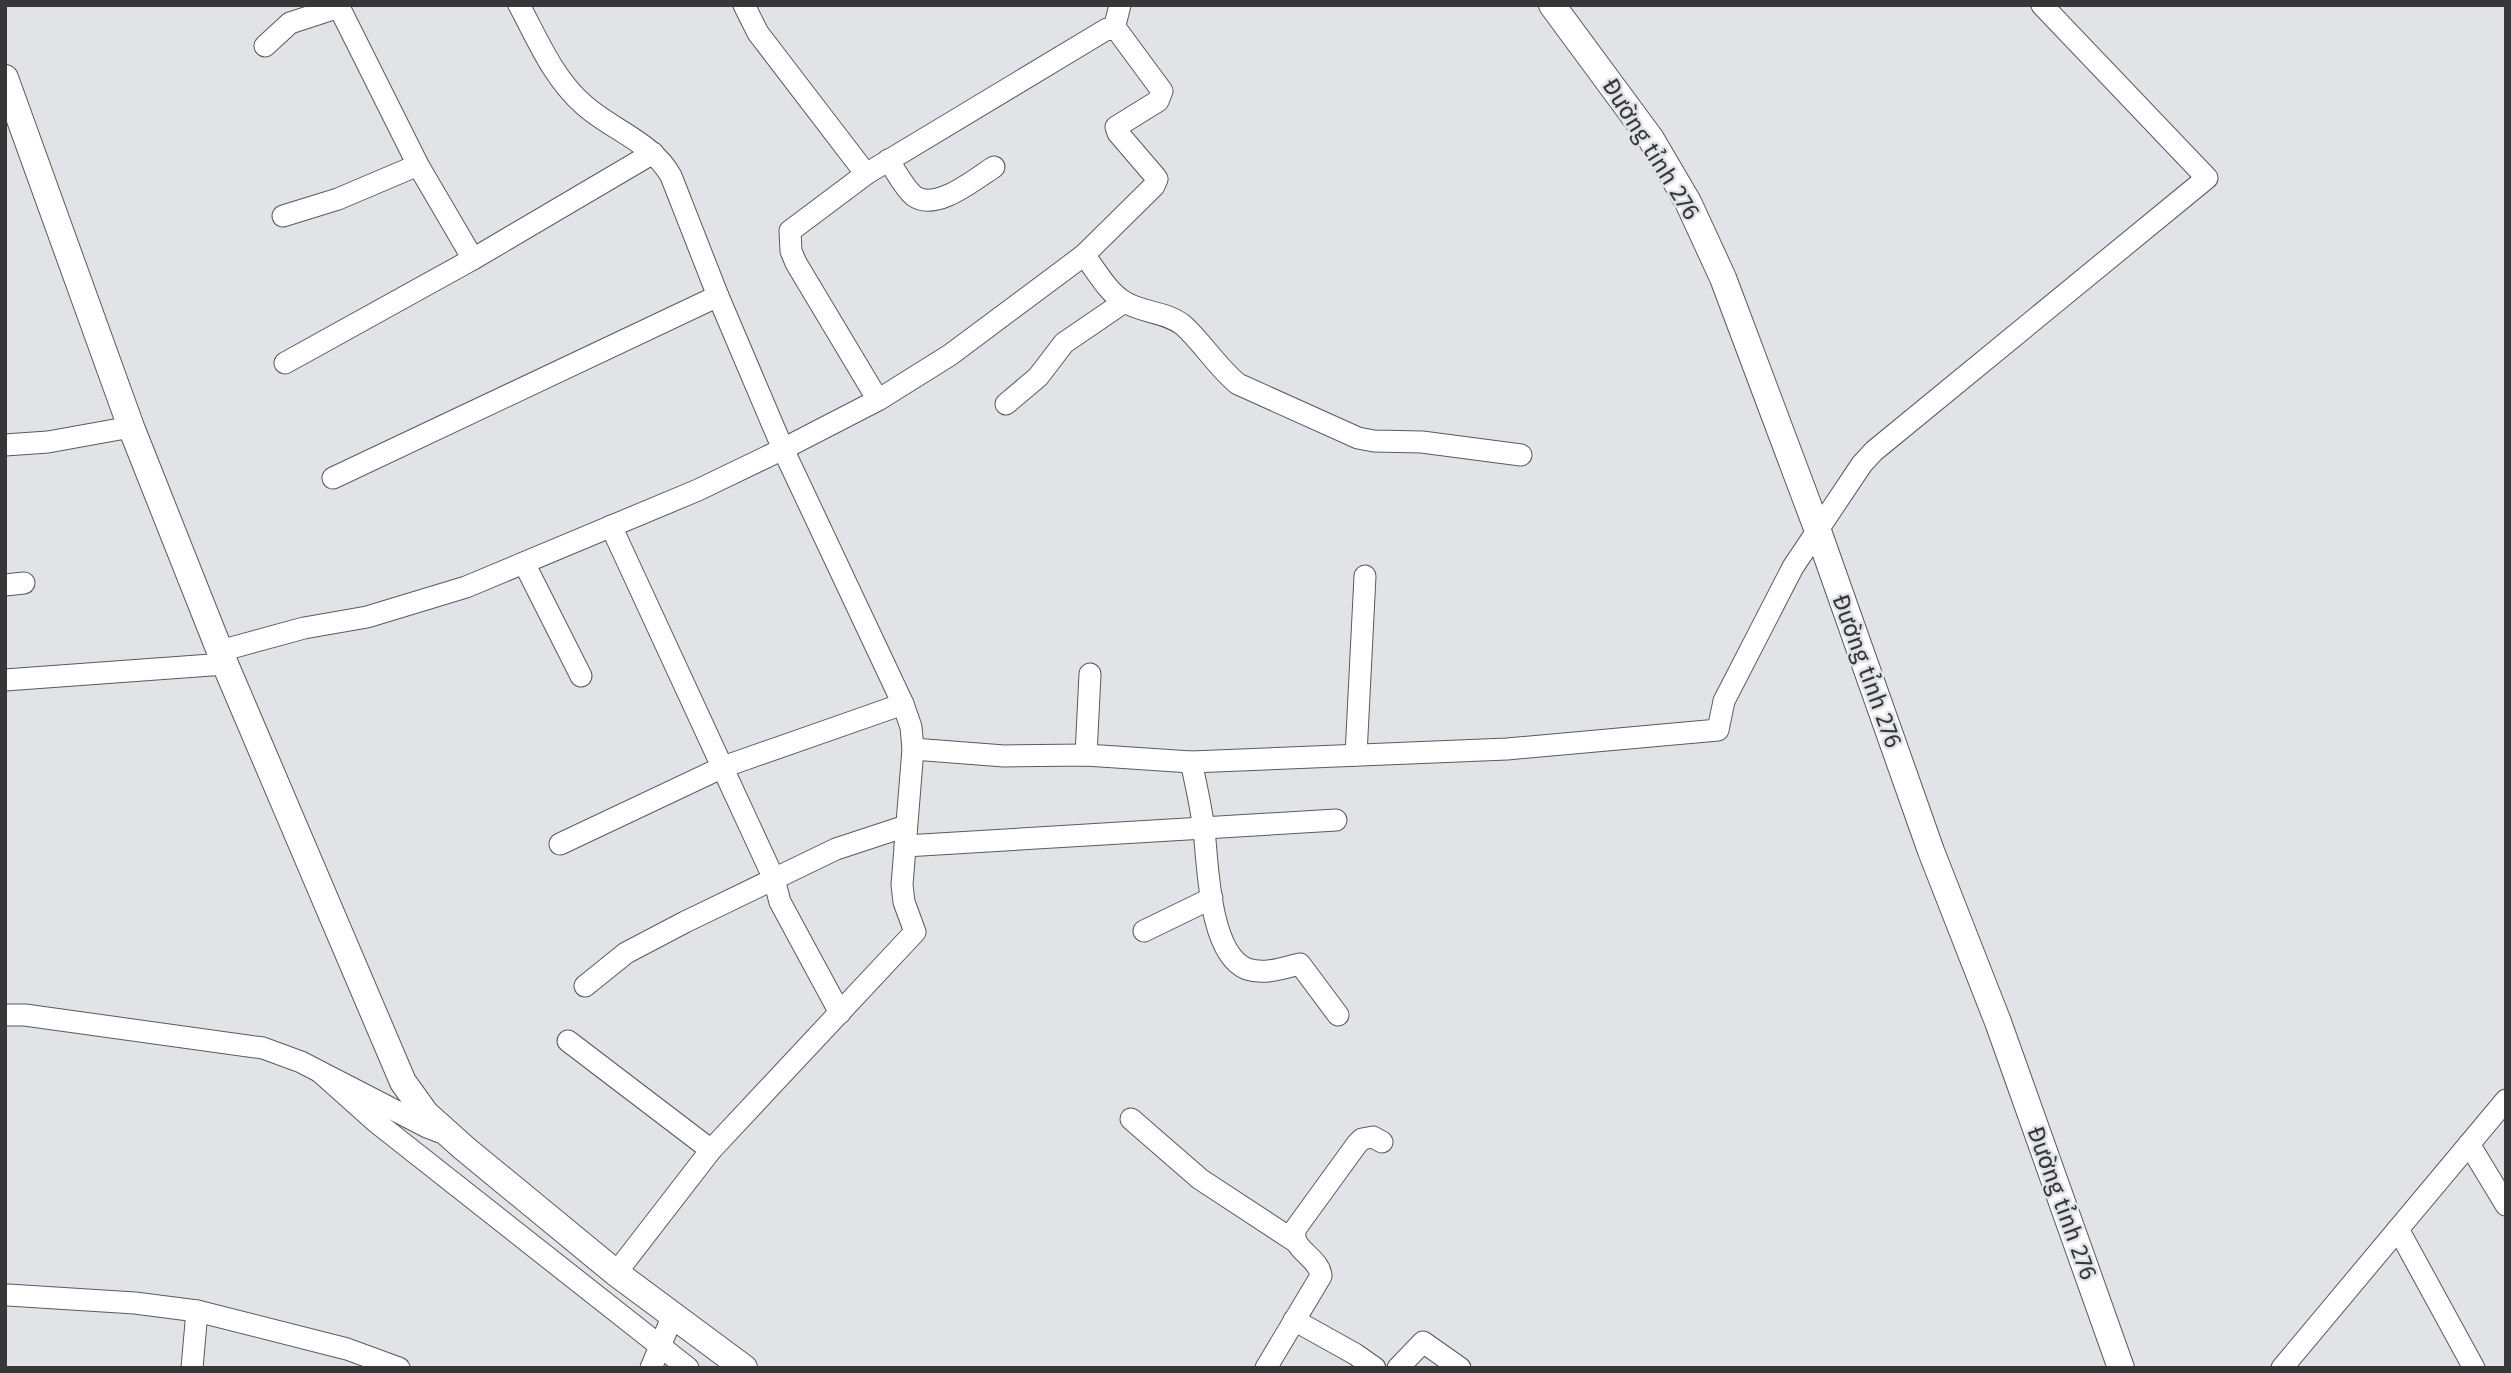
<svg xmlns="http://www.w3.org/2000/svg" width="2511" height="1373" font-family="'Fira Sans',sans-serif">
<rect width="100%" height="100%" fill="#e1e3e7"/>
<g fill="none" stroke-linecap="round" stroke-linejoin="round">
<defs>
<g id="minor">
<path d="M519,5C538,40 553,78 584,105C612,130 652,142 671,176L718,296L783,449L903,704L911,727L913,749L902,885L904,902L915,932L711,1150L616,1273"/>
<path d="M744,5L758,33L866,174"/>
<path d="M1114,29L1120,5"/>
<path d="M265,46L290,23L339,7L418,165L473,259"/>
<path d="M888,160C896,171 904,188 914,196C936,212 975,179 994,167"/>
<path d="M283,216L338,199L418,165"/>
<path d="M1084,255C1096,270 1107,291 1123,301C1141,313 1165,311 1183,325C1203,343 1217,367 1238,384L1358,438L1374,441L1422,442L1521,455"/>
<path d="M285,363L473,259L653,153"/>
<path d="M1006,404L1038,377L1064,343L1124,302"/>
<path d="M5,445L48,442L131,427"/>
<path d="M333,478L718,296"/>
<path d="M611,526L774,879L780,902L840,1013"/>
<path d="M524,563L581,676"/>
<path d="M5,585L24,583"/>
<path d="M220,651L304,628L367,617L466,587L698,490L783,449L878,400L950,355L1084,255L1154,186L1157,179L1154,175L1118,133L1116,127L1158,101L1162,91L1117,30L1107,29L866,174L790,231L791,251L796,263L878,400"/>
<path d="M5,680L225,664"/>
<path d="M913,749L1004,756L1086,755L1191,762L1507,749L1718,730L1724,701L1793,567L1862,464L1874,451L2207,178L2042,5"/>
<path d="M1086,755L1090,674"/>
<path d="M1356,755L1365,576"/>
<path d="M1191,762C1196,784 1201,807 1204,830C1208,865 1209,954 1247,969C1265,975 1282,968 1300,964L1338,1015"/>
<path d="M560,844L723,767L903,704"/>
<path d="M905,846L1336,820"/>
<path d="M1144,931L1212,898"/>
<path d="M585,986L626,953L685,922L836,849L906,826"/>
<path d="M5,1015H25L263,1048L301,1062L427,1127L440,1132"/>
<path d="M568,1041L711,1150"/>
<path d="M320,1072L376,1122L688,1368"/>
<path d="M1131,1119L1200,1179L1296,1242"/>
<path d="M2469,1144L2506,1205"/>
<path d="M2398,1229L2474,1368"/>
<path d="M8,1295L135,1303L197,1311L347,1349L399,1368"/>
<path d="M1294,1320L1355,1354L1375,1368"/>
<path d="M192,1368L197,1311"/>
<path d="M651,1368L673,1315"/>
<path d="M1266,1368L1321,1276C1320,1257 1288,1249 1296,1228L1357,1144L1362,1139L1373,1137L1382,1142"/>
<path d="M1398,1368L1423,1342L1460,1368"/>
<path d="M2282,1368L2506,1100"/>
</g>
<g id="major">
<path d="M1552,5L1651,139L1688,202L1723,278L1818,531L1931,851L1998,1022L2121,1368"/>
<path d="M5,78L131,427L225,664L403,1082L426,1114L464,1148L616,1273L744,1368"/>
</g>
</defs>
<use href="#minor" stroke="#585a5e" stroke-width="23"/>
<use href="#major" stroke="#585a5e" stroke-width="28"/>
<use href="#minor" stroke="#fff" stroke-width="21"/>
<use href="#major" stroke="#fff" stroke-width="26"/>
</g>
<g text-anchor="middle" dominant-baseline="central" stroke-width="5" stroke-linejoin="round" paint-order="stroke">
<g font-size="24" fill="#373739" stroke="#e1e3e7">
<text transform="translate(1651 149) rotate(58)">Đường tỉnh 276</text>
<text transform="translate(1867 671) rotate(70)">Đường tỉnh 276</text>
<text transform="translate(2062 1203) rotate(70)">Đường tỉnh 276</text>
</g>
</g>
<rect width="2511" height="1373" fill="none" stroke="#373739" stroke-width="14"/>
</svg>
